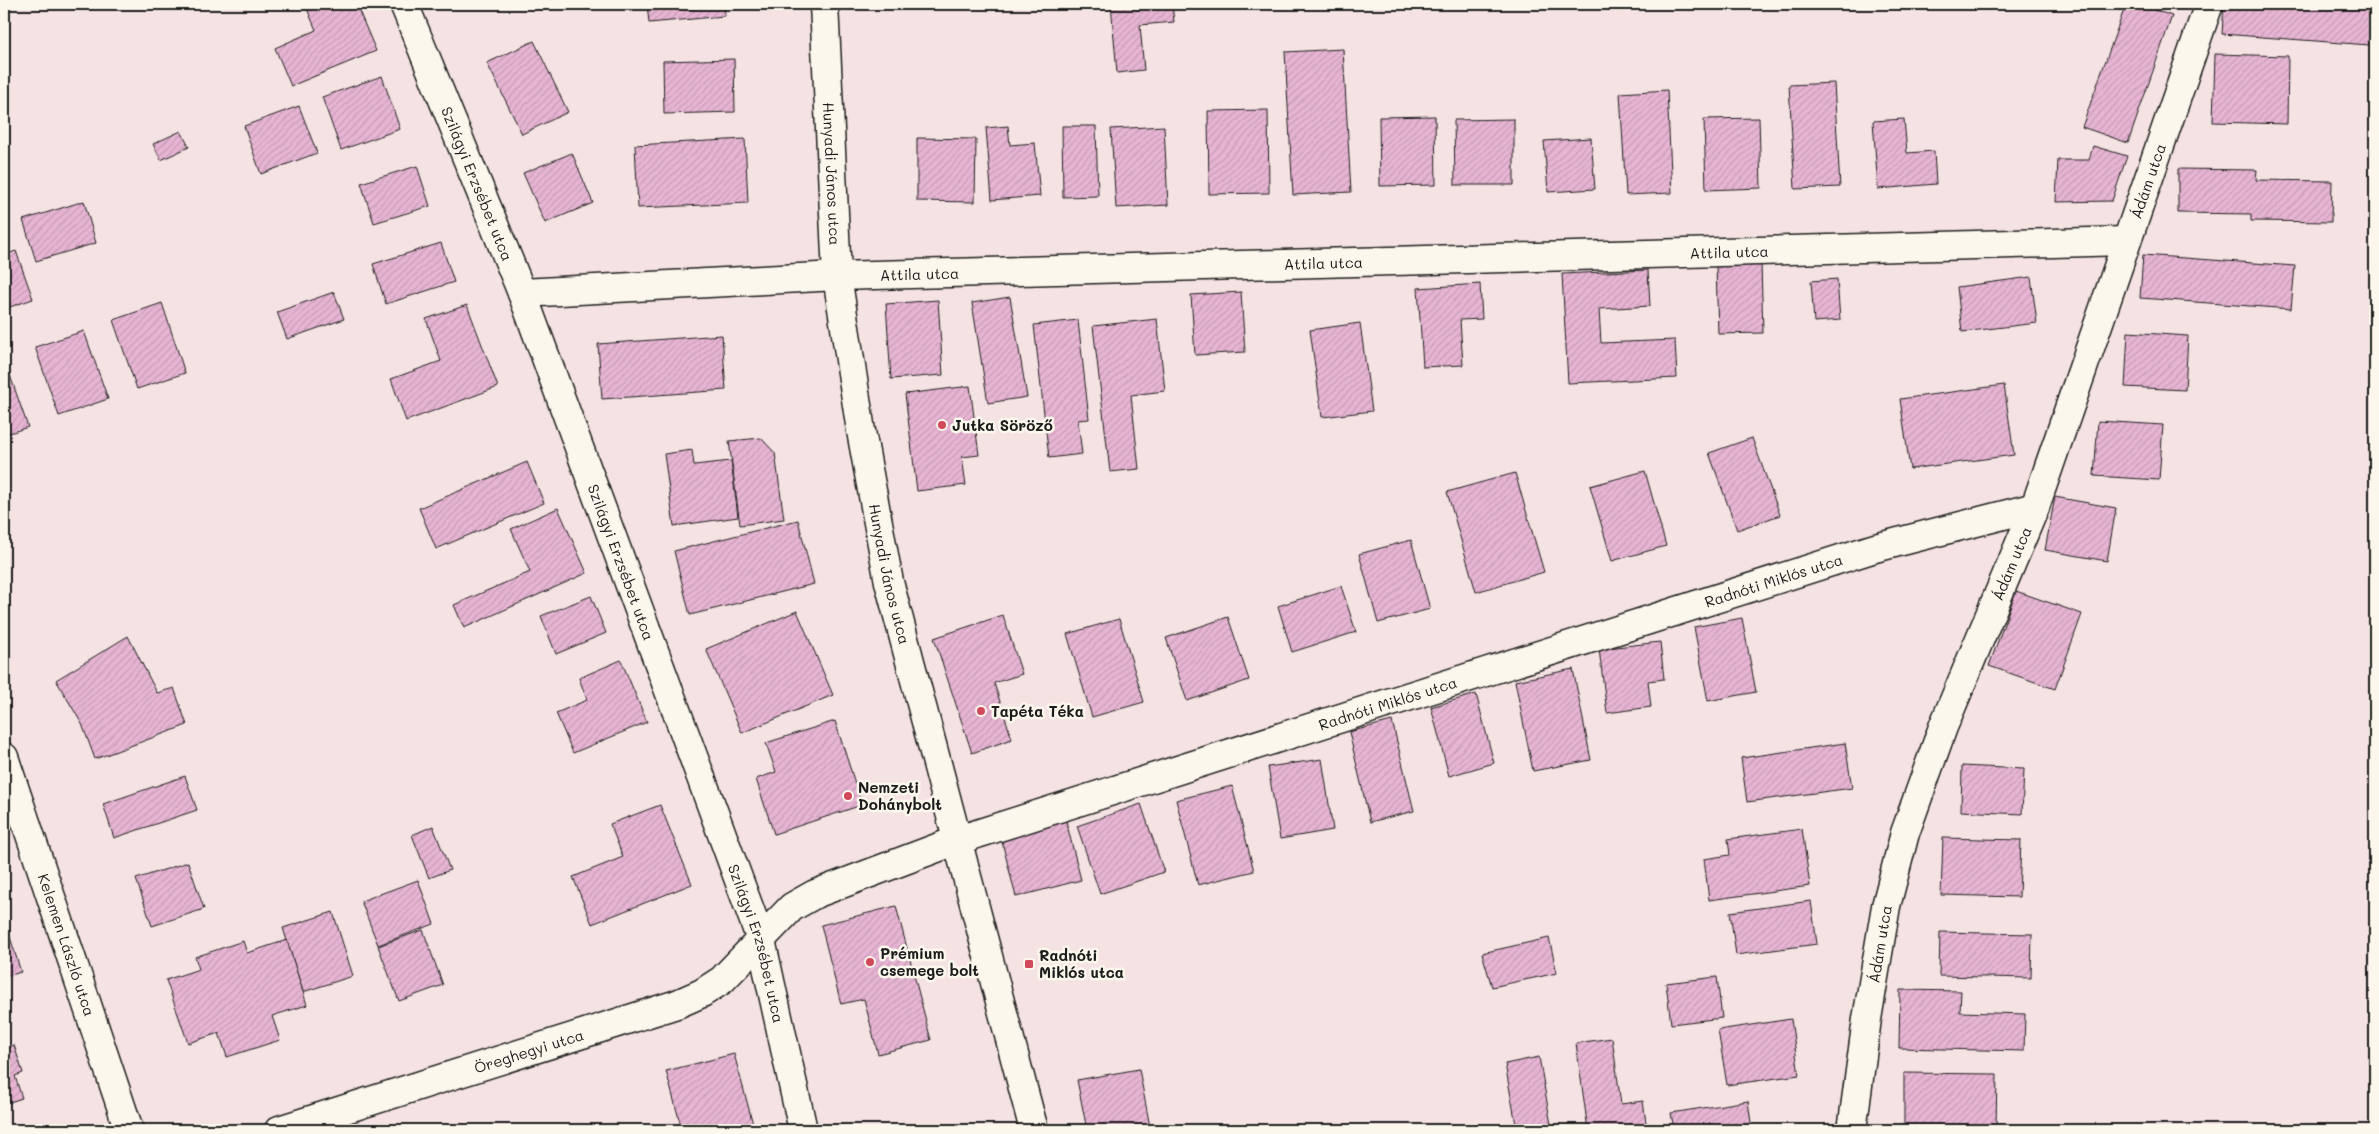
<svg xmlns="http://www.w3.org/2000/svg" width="2379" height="1134" font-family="Mali,sans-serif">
<defs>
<pattern id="building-hatch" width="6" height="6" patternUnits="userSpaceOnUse" patternTransform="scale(1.25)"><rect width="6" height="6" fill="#e7b5d3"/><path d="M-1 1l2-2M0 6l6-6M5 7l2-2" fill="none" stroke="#c69bb5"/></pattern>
</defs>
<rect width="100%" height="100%" fill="#f5e3e4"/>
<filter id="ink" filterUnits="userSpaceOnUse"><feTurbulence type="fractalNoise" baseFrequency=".02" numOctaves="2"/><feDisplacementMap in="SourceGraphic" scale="10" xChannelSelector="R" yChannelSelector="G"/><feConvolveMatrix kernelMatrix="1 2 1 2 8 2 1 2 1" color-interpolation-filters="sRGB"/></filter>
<g filter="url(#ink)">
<g fill="url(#building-hatch)" stroke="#1c1c1c">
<path d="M305,4H356L376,51L291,86L275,48L316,30Z"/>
<path d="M647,4H724L725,16L649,23Z"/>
<path d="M1111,4H1172L1174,22L1140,25L1144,70L1117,73Z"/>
<path d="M2126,4H2137L2172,16L2128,143L2082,127Z"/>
<path d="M2224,4H2371L2369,45L2222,34Z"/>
<path d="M534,41L568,112L522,134L487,63Z"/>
<path d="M1343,49L1351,192L1293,195L1285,52Z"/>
<path d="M2215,54L2288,56L2287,124L2213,122Z"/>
<path d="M734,59L735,112L664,114L663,61Z"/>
<path d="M382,76L400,129L341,150L322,97Z"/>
<path d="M1834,83L1840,187L1795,189L1789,85Z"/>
<path d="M1667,90L1672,193L1626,195L1620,93Z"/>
<path d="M299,106L317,153L261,174L244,126Z"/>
<path d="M1268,110L1269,193L1209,194L1208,111Z"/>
<path d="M1435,116L1436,185L1380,186L1379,117Z"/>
<path d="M1759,118L1761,188L1706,190L1704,119Z"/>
<path d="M1514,119V185H1455L1454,120Z"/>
<path d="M1904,119L1907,153L1934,151L1936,184L1878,189L1873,121Z"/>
<path d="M1008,126L1010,145L1035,143L1040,196L992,200L986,128Z"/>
<path d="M1062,126H1096L1098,196L1063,197Z"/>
<path d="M1164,126L1168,205L1116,208L1111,129Z"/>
<path d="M181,131L189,147L161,160L153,144Z"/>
<path d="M917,138L976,139L975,202L917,201Z"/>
<path d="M1591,138L1595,189L1548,192L1544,141Z"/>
<path d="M745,139L748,203L638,208L635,145Z"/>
<path d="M2093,146L2127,156L2112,201L2056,202L2058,160H2089Z"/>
<path d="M572,153L593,203L545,223L523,173Z"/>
<path d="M417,166L430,206L374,223L361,183Z"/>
<path d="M2178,169L2257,170L2256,180L2332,181L2331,222L2251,221V214L2178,213Z"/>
<path d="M84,201L96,243L36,261L23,220Z"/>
<path d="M441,243L454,282L386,304L373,264Z"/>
<path d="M16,251L33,299L4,309V255Z"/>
<path d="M2143,255L2295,266L2291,309L2140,298Z"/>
<path d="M1761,264L1763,333L1718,334L1716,266Z"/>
<path d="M1648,270L1650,306L1599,309L1601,343L1675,340L1677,378L1568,383L1562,274Z"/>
<path d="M2031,277L2037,323L1962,332L1957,287Z"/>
<path d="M1837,279L1840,320L1814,322L1811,281Z"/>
<path d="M1480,284L1482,319L1460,320L1463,365L1423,367L1418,288Z"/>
<path d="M334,292L344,319L287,339L277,312Z"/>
<path d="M1241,292L1245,352L1195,355L1191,295Z"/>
<path d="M1010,297L1027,397L988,403L972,303Z"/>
<path d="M938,300L943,375L891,379L886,304Z"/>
<path d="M162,303L185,373L137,389L113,320Z"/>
<path d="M467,305L498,387L406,421L391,379L441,361L426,319Z"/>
<path d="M1157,319L1165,391L1131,395L1139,469L1110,472L1093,326Z"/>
<path d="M1078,320L1089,419L1078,420L1082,454L1049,458L1034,325Z"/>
<path d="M1360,323L1372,411L1322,417L1310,330Z"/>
<path d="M84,331L108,399L59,416L35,347Z"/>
<path d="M2128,332L2188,336L2185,390L2125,387Z"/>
<path d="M722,335L726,390L602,399L598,344Z"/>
<path d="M4,358L28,427L4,435Z"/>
<path d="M2004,385L2014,455L1910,469L1900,399Z"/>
<path d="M970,386L979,455L962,457L966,485L917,491L905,394Z"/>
<path d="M2098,421L2163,425L2159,480L2094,476Z"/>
<path d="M761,438L775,453L784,519L740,525L729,441Z"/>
<path d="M1752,438L1780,515L1737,530L1709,453Z"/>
<path d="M692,450L694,465L731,461L738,517L674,526L664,454Z"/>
<path d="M527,462L544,503L436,549L419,508Z"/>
<path d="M1645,471L1666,546L1612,561L1590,486Z"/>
<path d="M1515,473L1544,572L1476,592L1447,492Z"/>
<path d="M2055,497L2116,508L2107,561L2045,550Z"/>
<path d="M558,508L587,573L464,628L454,605L530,572L511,529Z"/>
<path d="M798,520L814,584L690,615L674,551Z"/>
<path d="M1411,540L1430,609L1378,623L1359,554Z"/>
<path d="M1341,586L1356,632L1292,652L1278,606Z"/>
<path d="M2016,591L2082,614L2055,689L1989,666Z"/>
<path d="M591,596L606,633L556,654L541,616Z"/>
<path d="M797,611L833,695L742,733L706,649Z"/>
<path d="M1003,615L1022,674L994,683L1012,739L972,753L934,638Z"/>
<path d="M1228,617L1249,680L1187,701L1166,638Z"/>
<path d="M1742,618L1756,692L1708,701L1694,627Z"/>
<path d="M1119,619L1144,702L1092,717L1067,634Z"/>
<path d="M128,636L157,693L174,688L187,725L95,759L82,724L56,680Z"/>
<path d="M1660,642L1664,679L1648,681L1651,707L1607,713L1599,649Z"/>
<path d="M621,660L647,722L573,753L556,713L587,700L579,678Z"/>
<path d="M1573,669L1591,760L1533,771L1515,681Z"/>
<path d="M1476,694L1494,763L1449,776L1431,707Z"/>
<path d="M835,721L862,805L774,834L756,779L776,772L766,743Z"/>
<path d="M1392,721L1414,811L1370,822L1349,732Z"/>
<path d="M1845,743L1852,788L1747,802L1741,758Z"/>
<path d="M1322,759L1333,830L1280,839L1268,767Z"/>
<path d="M1962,766L2024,769L2022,814L1961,811Z"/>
<path d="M185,776L197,810L114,838L103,804Z"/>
<path d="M1232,786L1254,871L1198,885L1176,800Z"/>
<path d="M1141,804L1164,872L1100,894L1077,826Z"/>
<path d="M660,805L692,884L592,924L573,877L623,857L610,824Z"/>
<path d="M1066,821L1081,880L1016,897L1001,838Z"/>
<path d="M433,826L450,870L429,878L412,835Z"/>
<path d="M1802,829L1810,886L1709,900L1704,859L1730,855L1728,839Z"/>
<path d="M1943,838L2021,840L2019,897L1941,895Z"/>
<path d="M188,862L204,909L152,926L136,879Z"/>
<path d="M418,880L434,924L378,945L361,901Z"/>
<path d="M1811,901L1817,944L1736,955L1730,912Z"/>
<path d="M896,906L931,1040L878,1054L864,999L841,1004L821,925Z"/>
<path d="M333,912L353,976L303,992L283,928Z"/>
<path d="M4,918L21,972L4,977Z"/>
<path d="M423,930L443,985L399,1001L378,946Z"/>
<path d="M1940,932L2032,934L2031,978L1939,976Z"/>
<path d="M1549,938L1557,973L1492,987L1482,953Z"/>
<path d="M287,940L307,1005L272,1016L280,1040L227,1057L219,1033L188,1043L166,980L199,969L195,957L243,941L247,953Z"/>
<path d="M1717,977L1722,1018L1671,1024L1666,983Z"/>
<path d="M1900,990L1961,991L1960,1012L2025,1014L2024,1051L1899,1048Z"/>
<path d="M1791,1019L1799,1075L1727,1085L1718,1030Z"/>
<path d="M4,1038L7,1048L14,1045L23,1073L15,1076L22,1098L4,1104Z"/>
<path d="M1612,1038L1621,1104L1643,1101L1647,1130H1588L1576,1043Z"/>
<path d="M734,1054L753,1124L729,1130H682L666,1071Z"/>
<path d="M1539,1057L1552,1130H1517L1505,1064Z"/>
<path d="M1139,1069L1150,1127L1132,1130H1087L1077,1080Z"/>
<path d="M1904,1073L1997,1074L1996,1130H1904Z"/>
<path d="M1748,1101L1752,1130H1674L1671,1113Z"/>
</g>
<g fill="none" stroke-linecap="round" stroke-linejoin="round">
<defs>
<g id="minor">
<path id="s1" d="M404,4L522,293L761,940L803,1130"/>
<path id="s2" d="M522,293L837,276L2126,241"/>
<path id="s3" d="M4,757L129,1130"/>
<path id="s4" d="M279,1130L677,1004L702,993L722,980L792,907L815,894L958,840L1875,548L2035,507"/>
<path id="s5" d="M1852,1130L1867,1019L1886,906L1905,833L1943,727L2035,507L2209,4"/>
</g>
<g id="tertiary">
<path id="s6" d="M824,4L837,276L861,431L889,582L1034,1130"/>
</g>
</defs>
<use href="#minor" stroke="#1c1c1c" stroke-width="31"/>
<use href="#tertiary" stroke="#1c1c1c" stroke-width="31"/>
<use href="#minor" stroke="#fbf7ec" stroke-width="28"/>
<use href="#tertiary" stroke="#fbf7ec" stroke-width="28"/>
</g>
</g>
<g fill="#d1495b" stroke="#fbf7ec" stroke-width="2">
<circle cx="942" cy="425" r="5"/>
<circle cx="981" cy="711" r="5"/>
<circle cx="848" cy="796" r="5"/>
<circle cx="870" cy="962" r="5"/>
<rect x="1024" y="959" width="10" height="10" rx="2.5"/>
</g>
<g text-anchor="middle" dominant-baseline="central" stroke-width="5" stroke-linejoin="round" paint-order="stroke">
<g font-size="15" fill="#1c1c1c" stroke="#fbf7ec">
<text stroke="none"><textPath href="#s6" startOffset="170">Hunyadi János utca</textPath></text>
<text stroke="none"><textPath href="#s5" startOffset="998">Ádám utca</textPath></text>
<text stroke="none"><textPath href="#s1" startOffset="194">Szilágyi Erzsébet utca</textPath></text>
<text stroke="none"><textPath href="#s2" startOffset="1208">Attila utca</textPath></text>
<text stroke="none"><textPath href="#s2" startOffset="802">Attila utca</textPath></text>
<text stroke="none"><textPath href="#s2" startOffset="398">Attila utca</textPath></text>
<text stroke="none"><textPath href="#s1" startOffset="599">Szilágyi Erzsébet utca</textPath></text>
<text stroke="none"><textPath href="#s5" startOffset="592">Ádám utca</textPath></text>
<text stroke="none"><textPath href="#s6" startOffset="575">Hunyadi János utca</textPath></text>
<text stroke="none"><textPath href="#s4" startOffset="1605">Radnóti Miklós utca</textPath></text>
<text stroke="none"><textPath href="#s4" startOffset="1200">Radnóti Miklós utca</textPath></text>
<text stroke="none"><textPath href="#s1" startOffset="1004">Szilágyi Erzsébet utca</textPath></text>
<text stroke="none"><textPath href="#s3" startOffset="198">Kelemen László utca</textPath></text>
<text stroke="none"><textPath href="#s5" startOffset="188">Ádám utca</textPath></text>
<text stroke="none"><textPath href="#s4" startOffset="262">Öreghegyi utca</textPath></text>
</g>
<g font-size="15" font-weight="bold" fill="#1c1c1c" stroke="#fbf7ec" text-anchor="start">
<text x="952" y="425">Jutka Söröző</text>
<text x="991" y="711">Tapéta Téka</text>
<text x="858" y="787">Nemzeti<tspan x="858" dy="17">Dohánybolt</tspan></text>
<text x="880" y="953">Prémium<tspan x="880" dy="17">csemege bolt</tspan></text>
<text x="1039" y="955">Radnóti<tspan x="1039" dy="17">Miklós utca</tspan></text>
</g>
</g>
<rect width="2379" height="1134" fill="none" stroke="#fbf7ec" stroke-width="20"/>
<rect x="10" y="10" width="2359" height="1114" fill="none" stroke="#1c1c1c" stroke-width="2" filter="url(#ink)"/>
</svg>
